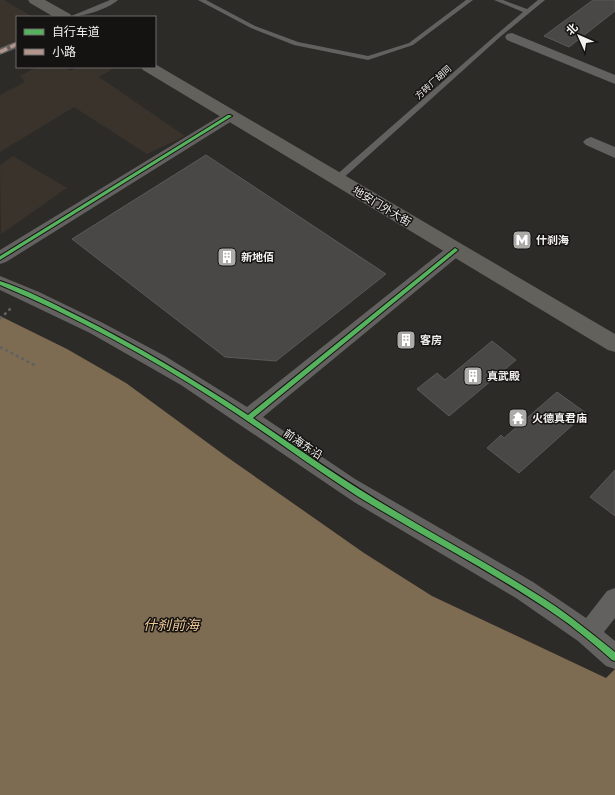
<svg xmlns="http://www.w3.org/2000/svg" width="615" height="795" font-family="'Public Sans','Noto Sans SC',sans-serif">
<rect width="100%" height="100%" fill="#2d2b28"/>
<g fill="#39332b">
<path d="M0,0H4L33,17H17V44L0,52Z"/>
<path d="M37,67H64L70,71L78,67H112L114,68L99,77L185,136L147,154L74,107L0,152V95L25,82L20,76Z"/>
<path d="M13,156L67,188L1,234L0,165Z"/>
</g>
<path fill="#7d6b52" d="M0,316L67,349L126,383L227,457L364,553L432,596L606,678L615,669V795H0Z"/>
<g fill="#4a4846" stroke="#5b5957">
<path d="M593,0H615V11L569,47L544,36Z"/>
<path d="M206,155L386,274L276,361L225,357L72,239Z"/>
<path d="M492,341L516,360L449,416L417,389L437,373L445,380Z"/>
<path d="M557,392L586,413L519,473L487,448L501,435L504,438Z"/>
<path d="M615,470V516L590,497Z"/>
</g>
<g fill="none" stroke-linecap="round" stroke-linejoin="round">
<g stroke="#62615e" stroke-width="2.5" stroke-dasharray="3 3" stroke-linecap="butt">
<path d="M0,319L11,308"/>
<path d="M0,347L36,366"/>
</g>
<g fill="#62615f" fill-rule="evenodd">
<path d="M110,0H118C108,9 82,17 69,17Z"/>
<path d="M198,0H206L255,26L298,42L368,56L409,43L466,0H473L413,45L368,60L294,45L251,28Z"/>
<path d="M494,0H503L527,9L538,0H545L500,37L340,181H334V177L496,35L523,12Z"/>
</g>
<path fill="#62615f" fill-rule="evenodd" d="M17,41V48L0,55V48Z"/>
<g fill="#62615f" fill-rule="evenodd">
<path d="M512,33L615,75V84L507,40L505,37L507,34Z"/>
<path d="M230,111L235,113L238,116L235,119L6,262L0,264V250L225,113Z"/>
<path d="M591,137L615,147V158L586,145L583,142L586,139Z"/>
<path d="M455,244L461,246L464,250L461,254L263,417L355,479L533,582L586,618L607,591L615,588V618L604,632L615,641V669L606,666L578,641L516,598L354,502L181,385L90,333L0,290V276L39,292L103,323L165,356L247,407L449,246Z"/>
</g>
<g fill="#63615c" fill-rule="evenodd">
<path d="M28,0H45L70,14L72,17H54L30,3Z"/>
<path d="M155,64L615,334V352L608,350L143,70L141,67H155Z"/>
</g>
<path stroke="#b2968c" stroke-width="3.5" stroke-dasharray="8 3.5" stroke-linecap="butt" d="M0,52L17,44"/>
<defs>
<g id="cycleway">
<path d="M228,115H230L232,116L0,260V256Z"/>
<path d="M455,248L458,250L457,251L253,418C300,450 347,483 397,512C450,544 506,573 558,608C578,622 596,637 615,652V661L612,660C593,643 574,627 553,613C490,570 422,536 357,496C309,465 264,431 217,401C148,356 76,317 0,285V281C27,290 52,303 78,316C136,345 193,379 248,415Z"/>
</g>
</defs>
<use href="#cycleway" stroke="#151312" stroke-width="2"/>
<use href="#cycleway" fill="#56b35d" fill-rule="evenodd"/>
</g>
<defs>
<symbol id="metro-square" viewBox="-11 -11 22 22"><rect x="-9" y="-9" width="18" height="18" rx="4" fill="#adaba8" stroke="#151312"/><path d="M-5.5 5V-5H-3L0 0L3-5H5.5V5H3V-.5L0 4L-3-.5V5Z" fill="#fff"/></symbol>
<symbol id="building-square" viewBox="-11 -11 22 22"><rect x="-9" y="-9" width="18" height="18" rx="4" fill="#adaba8" stroke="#151312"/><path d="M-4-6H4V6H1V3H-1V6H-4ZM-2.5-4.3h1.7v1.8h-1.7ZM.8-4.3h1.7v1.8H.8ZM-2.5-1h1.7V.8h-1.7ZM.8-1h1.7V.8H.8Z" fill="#fff"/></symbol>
<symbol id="temple-square" viewBox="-11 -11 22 22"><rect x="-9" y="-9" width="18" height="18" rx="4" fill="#adaba8" stroke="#151312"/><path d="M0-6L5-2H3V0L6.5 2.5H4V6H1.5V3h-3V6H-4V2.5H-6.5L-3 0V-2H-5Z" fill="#fff"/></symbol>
</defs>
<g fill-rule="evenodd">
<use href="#metro-square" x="511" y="229" width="22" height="22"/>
<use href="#building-square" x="216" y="246" width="22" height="22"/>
<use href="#building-square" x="395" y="329" width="22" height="22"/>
<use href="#building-square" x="462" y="365" width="22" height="22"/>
<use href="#temple-square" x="507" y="407" width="22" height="22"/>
</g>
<g text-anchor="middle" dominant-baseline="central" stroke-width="3" stroke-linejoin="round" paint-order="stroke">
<g font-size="9" fill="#f2f0ed" stroke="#151312">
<text transform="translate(433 82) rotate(-42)">方砖厂胡同</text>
</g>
<g font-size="11" fill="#f2f0ed" stroke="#151312">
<text transform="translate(382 206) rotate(31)">地安门外大街</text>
<text transform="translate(303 444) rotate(34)">前海东沿</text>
</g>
<g font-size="11" font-weight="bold" fill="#f2f0ed" stroke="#151312" text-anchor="start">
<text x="536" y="240">什刹海</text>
<text x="241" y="257">新地佰</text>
<text x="420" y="340">客房</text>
<text x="487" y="376">真武殿</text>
<text x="532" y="418">火德真君庙</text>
</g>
<g font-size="14" font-style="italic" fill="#edc796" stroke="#151312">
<text x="171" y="625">什刹前海</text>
</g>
</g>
<rect x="16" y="16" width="140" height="52" fill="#151312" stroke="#6d6b6a"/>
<rect x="24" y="29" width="20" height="6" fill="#56b35d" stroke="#6d6b6a"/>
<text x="52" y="36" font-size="12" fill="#f2f0ed">自行车道</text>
<rect x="24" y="49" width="20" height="6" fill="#b2968c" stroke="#6d6b6a"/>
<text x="52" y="56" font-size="12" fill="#f2f0ed">小路</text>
<g transform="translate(579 36) rotate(315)" stroke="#151312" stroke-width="3" paint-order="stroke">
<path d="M0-3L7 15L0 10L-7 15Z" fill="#f2f0ed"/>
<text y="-6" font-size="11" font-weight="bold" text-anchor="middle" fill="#f2f0ed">北</text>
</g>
</svg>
